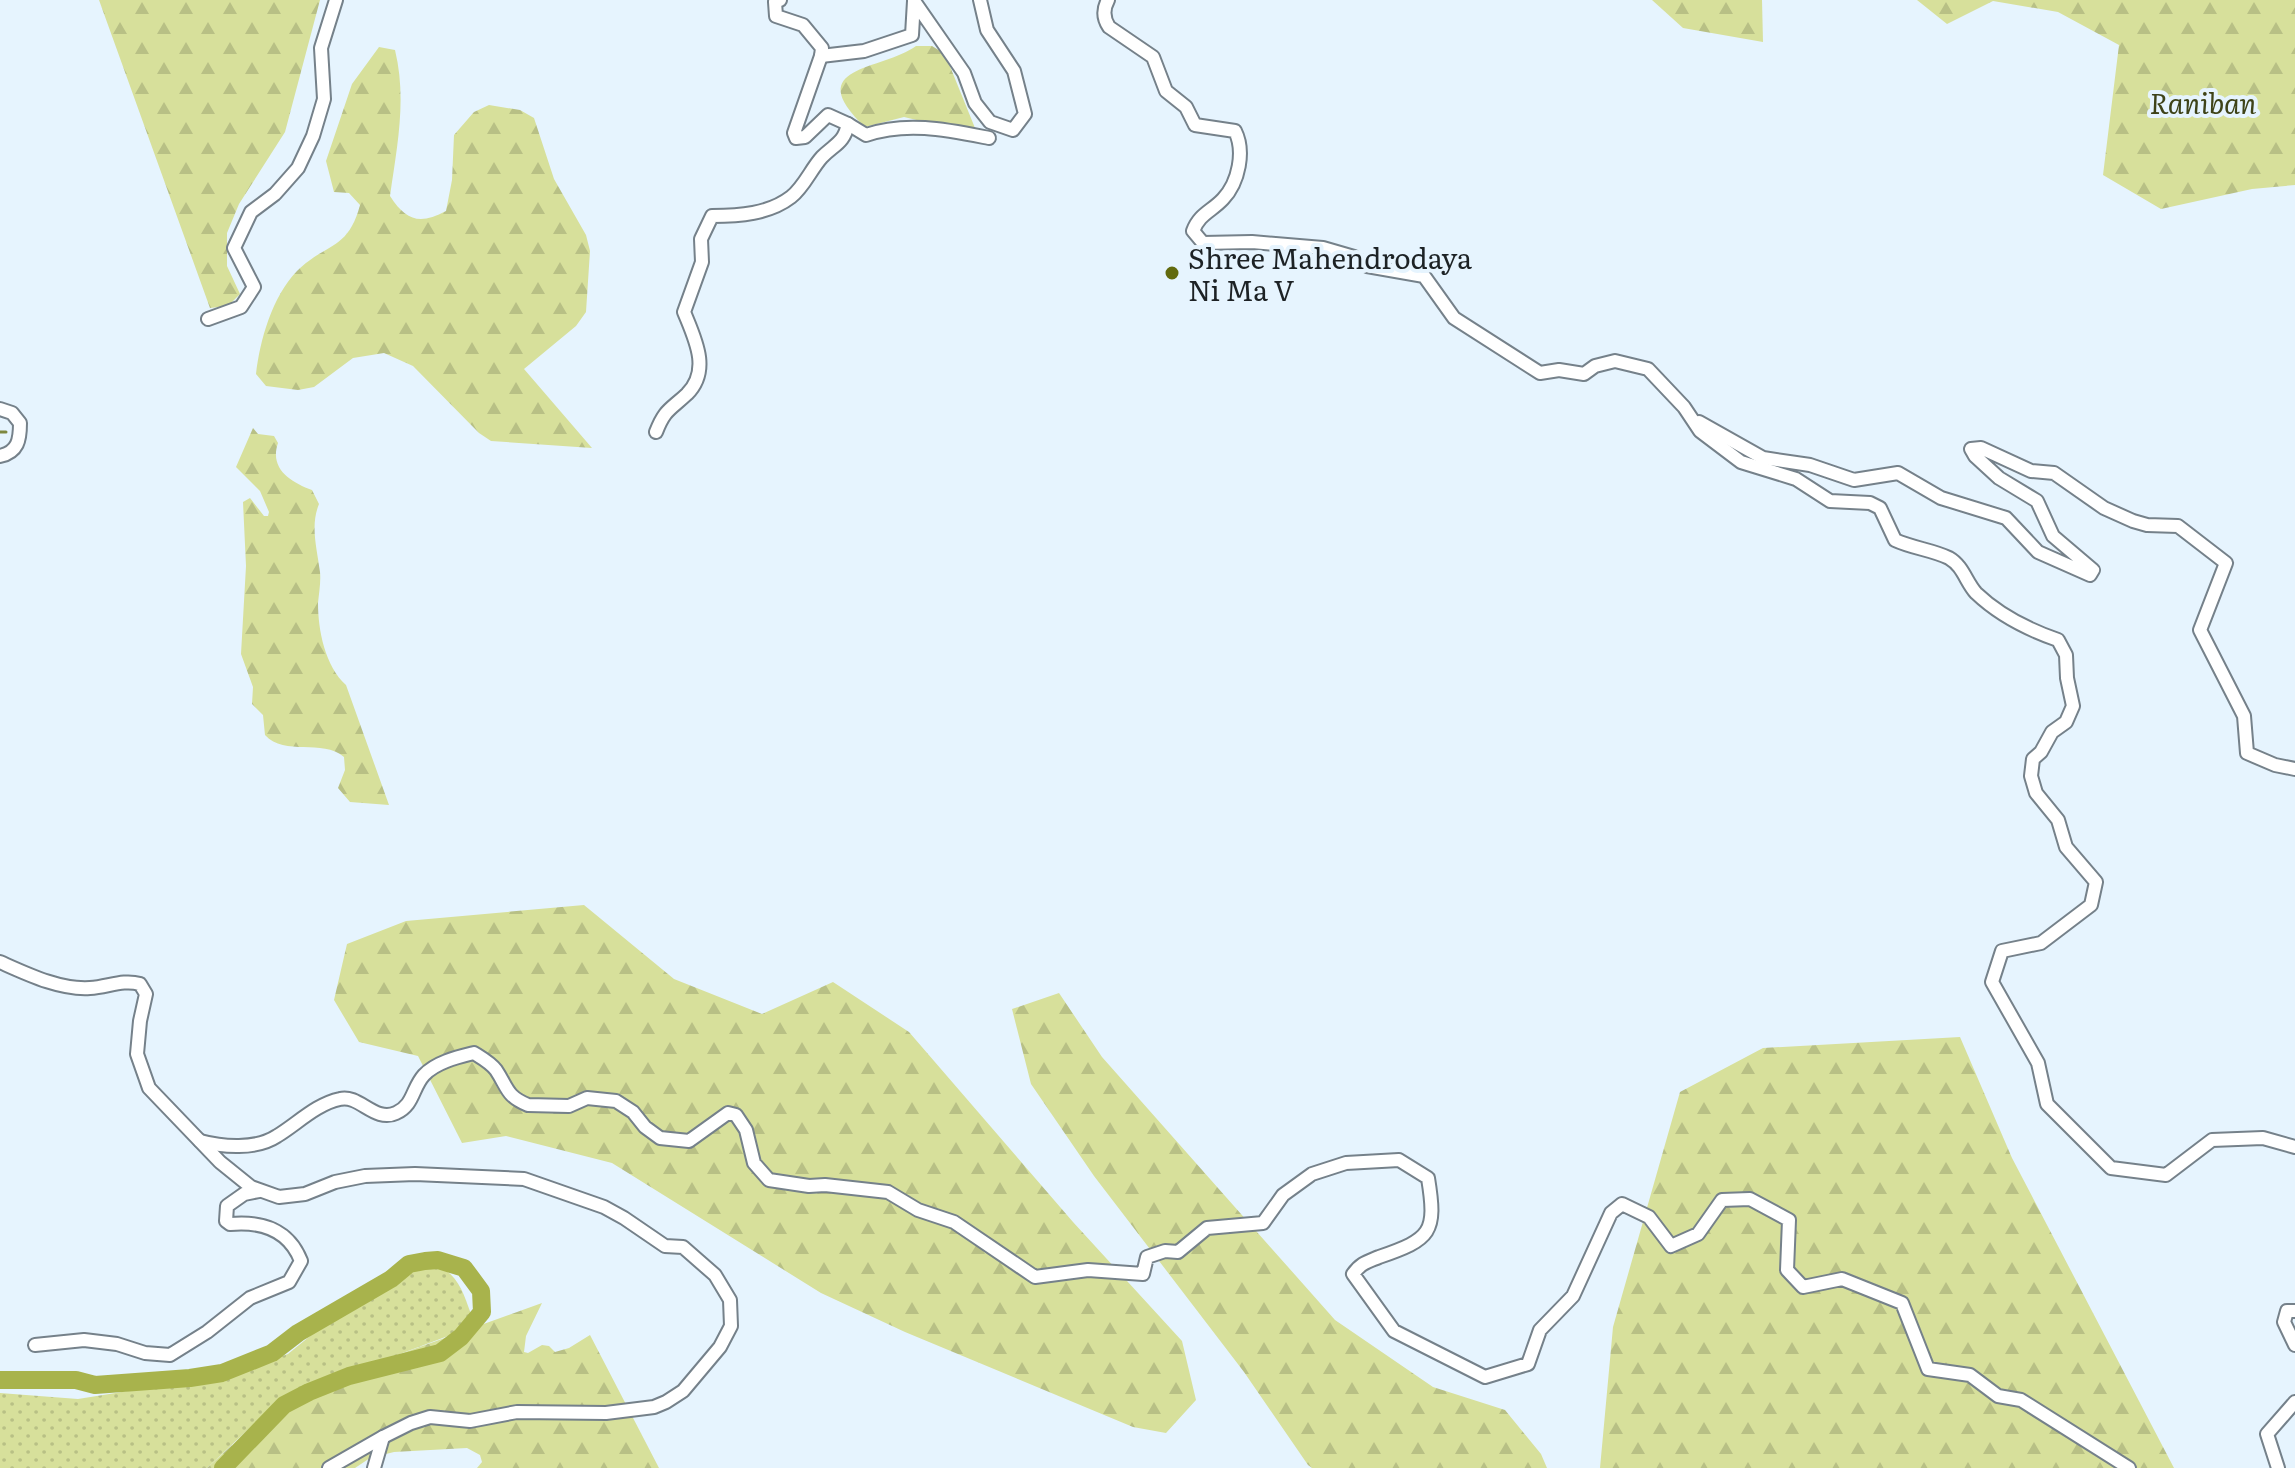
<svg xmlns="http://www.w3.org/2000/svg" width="2295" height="1468" font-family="Literata,serif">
<defs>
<pattern id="grass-dots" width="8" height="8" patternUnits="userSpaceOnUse" patternTransform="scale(2)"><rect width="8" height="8" fill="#d7e09b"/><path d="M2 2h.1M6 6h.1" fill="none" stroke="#b8c085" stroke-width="1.8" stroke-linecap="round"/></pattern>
<pattern id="forest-firs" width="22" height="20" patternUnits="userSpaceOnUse" patternTransform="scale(2)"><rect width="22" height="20" fill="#d7e09b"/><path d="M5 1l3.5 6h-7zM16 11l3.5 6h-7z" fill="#b8c085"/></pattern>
</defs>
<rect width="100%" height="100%" fill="#e6f4fe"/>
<path fill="url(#grass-dots)" d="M436,1265C458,1274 463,1292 471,1314L464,1330L293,1394L254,1424L207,1468H0V1393L78,1399L228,1375L288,1354L326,1323L420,1267Z"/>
<g fill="url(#forest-firs)">
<path d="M99,0H320L285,132L239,204L227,233V266L240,294L228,306L210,308Z"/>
<path d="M1652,0H1762L1763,42L1683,28Z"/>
<path d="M1917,0H2295V185L2252,189L2161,209L2103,175L2119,45L2058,12L1993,1L1947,24Z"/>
<path d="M916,46H932L945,54L975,128H950L904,117L865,127C800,65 882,71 916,46Z"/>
<path d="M379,47L395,50C407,99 397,147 390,196C406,221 420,225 446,211L452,180L454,135L474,112L489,105L520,110L534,118L554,179L586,235L590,251L586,312L576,326L524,369L592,448L491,441L479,433L413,366L384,353L353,358L314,387L298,390L266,386L256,374C260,340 272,297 297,271C325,243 348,251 360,205L349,193L334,192L326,161L352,84Z"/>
<path d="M253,428L258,434L274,436L278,443C269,469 291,482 312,490L319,504C310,526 317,548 320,572C321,582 319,593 318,603C318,630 325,666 346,685L389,805L350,802L338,788L345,770L344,757C322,738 285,757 265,735L263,715L252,704L253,687L241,654L246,566L243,502L250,498L264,516H268L269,512L260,491L236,467Z"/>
<path d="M584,905L674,979L762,1014L833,982L909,1032L1073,1222L1182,1341L1196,1400L1166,1433L1133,1427L905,1332L821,1293L612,1163L506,1136L462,1143L418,1056L359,1042L334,1000L347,944L406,921Z"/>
<path d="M1059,993L1102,1057L1335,1320L1433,1387L1505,1410L1541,1454L1547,1468H1312L1308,1465L1244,1372L1094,1176L1031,1084L1012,1009Z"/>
<path d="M1960,1037L2012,1158L2174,1468H1600L1613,1327L1680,1092L1763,1048Z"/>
<path d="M542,1303L526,1336L524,1352L528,1353L542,1345L549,1346L555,1352L569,1348L590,1335L659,1468H477L482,1462L480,1455L467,1448L394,1452L370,1458L355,1468H207L275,1406L300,1390Z"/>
</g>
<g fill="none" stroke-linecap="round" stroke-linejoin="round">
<path stroke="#7e8840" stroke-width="3" d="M0,432H6"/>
<path stroke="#a8b34c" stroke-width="18" d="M0,1380H76L95,1385L190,1378L222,1373L272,1353L298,1333L391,1279L409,1264L425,1261L438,1260L464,1268L481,1291L482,1312L461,1337L440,1353L349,1376L309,1392L284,1405L223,1468"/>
<defs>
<g id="minor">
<path d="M1108,0C1103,9 1103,18 1109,27L1153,57L1166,91L1186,107L1195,125L1235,131C1245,151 1239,182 1223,199C1212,211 1199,214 1193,231L1203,243L1252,242L1323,248L1354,257L1367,266L1424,276L1454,318L1540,373L1559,370L1584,374L1595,366L1615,361L1648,369L1684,407L1700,431L1741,462L1796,479L1830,501L1870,503L1880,508L1895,540C1912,548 1933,550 1949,558C1963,566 1966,582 1976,593C1998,614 2029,630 2058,640L2066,655L2067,678L2073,706L2066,722L2052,732L2041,752L2033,759L2031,776L2036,793L2058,820L2066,847L2096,882L2091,905L2041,943L2002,951L1992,982L2038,1063L2047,1104L2111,1168L2166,1175L2212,1140L2263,1138L2295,1147"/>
<path d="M821,56L864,51L912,35L914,1L964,73L975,103L990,122L1013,130L1025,114L1014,71L987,30L980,0"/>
<path d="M848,124L866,135C907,121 948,130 989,138"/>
<path d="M208,319L241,307L254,287L234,248L251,212L275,194L298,168L313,136L324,99L321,48L336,0"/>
<path d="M0,409L12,413L20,423C20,440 18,452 0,456"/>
<path d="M1699,422L1763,458L1810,465L1854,480L1898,473L1941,498L2006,518L2038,552L2090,575L2093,570L2053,536L2037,501L1999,478L1975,456L1971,449L1981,448L2031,471L2054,473L2104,508L2133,521L2147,525L2178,526L2226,563L2200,630L2244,716L2247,753L2275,765L2295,769"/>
<path d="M656,432C665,409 670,410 687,394C711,370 695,339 684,312L702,262L701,239L712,216C739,216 769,214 791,197C804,187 811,169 822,157C835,144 844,143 848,124L828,115L805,137L796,138L794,133L821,56L822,48L803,25L776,16L775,2L780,0"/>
<path d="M0,962C27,974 60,990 90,988C108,987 123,979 140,984L146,994L140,1021L137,1054L149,1088L220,1162L251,1187L279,1197L305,1194L335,1182L365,1176L415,1174L524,1179L604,1207L624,1218L665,1246L683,1247L715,1275L730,1300L731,1326L720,1347L683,1391L666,1402L654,1407L606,1413L517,1412L470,1421L430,1417L411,1423L383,1437L329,1468"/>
<path d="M200,1141C222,1147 256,1150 277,1136C297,1124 316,1104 340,1099C359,1094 375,1123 396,1113C414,1105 412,1088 424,1075C436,1062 458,1057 474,1053C482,1058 491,1063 496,1070C508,1088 506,1096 528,1105L569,1106L587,1098L616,1101L633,1112L645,1127L660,1138L689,1141L728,1113L736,1115L746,1130L754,1163L769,1180L809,1186L825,1185L888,1192L918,1210L954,1222L1035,1277L1088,1270L1143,1274L1147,1257L1165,1251L1178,1252L1207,1228L1263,1223L1283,1195L1312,1174L1346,1163L1399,1160L1428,1178C1437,1233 1431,1239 1379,1257C1367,1262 1361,1263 1353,1274L1394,1331L1485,1377L1528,1364L1540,1330L1573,1296L1611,1213L1622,1204L1649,1217L1671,1246L1698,1234L1722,1200L1750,1199L1789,1220L1787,1270L1803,1287L1842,1279L1902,1303L1928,1369L1970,1375L1998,1396L2021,1400L2129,1468"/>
<path d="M2295,1311H2287L2284,1322L2295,1345"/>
<path d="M35,1345L84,1340L117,1344L145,1353L170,1355L207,1332L250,1298L289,1282L301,1261C289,1230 262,1221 230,1224L226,1221L227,1206L244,1194L259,1191"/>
<path d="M374,1468L383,1437"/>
<path d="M2278,1468L2267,1434L2295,1402"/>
</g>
</defs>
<use href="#minor" stroke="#75818a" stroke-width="16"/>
<use href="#minor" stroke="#fff" stroke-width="12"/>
</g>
<circle fill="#626a0e" stroke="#e6f4fe" stroke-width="3" cx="1172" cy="273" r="8"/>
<g text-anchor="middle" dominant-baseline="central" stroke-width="8" stroke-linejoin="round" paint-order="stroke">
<g font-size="28" font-style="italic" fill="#3e4318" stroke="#e6f4fe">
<text x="2203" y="102">Raniban</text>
</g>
<g font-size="28" fill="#1d2225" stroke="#e6f4fe" text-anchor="start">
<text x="1188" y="257">Shree Mahendrodaya<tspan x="1188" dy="32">Ni Ma V</tspan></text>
</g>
</g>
</svg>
